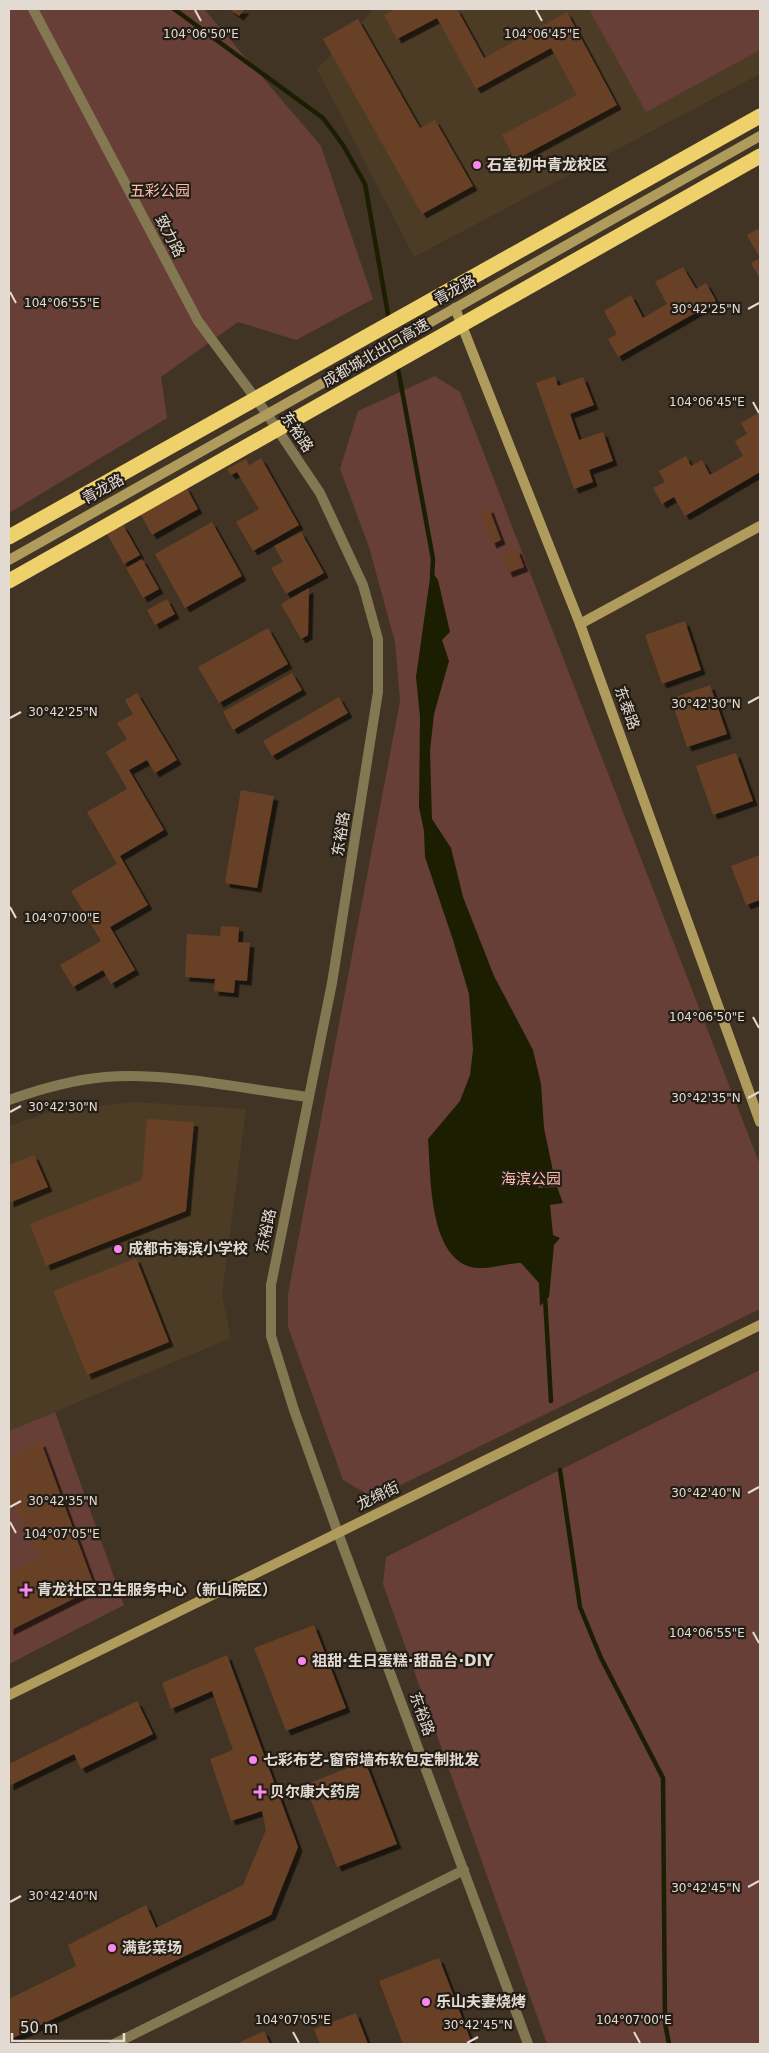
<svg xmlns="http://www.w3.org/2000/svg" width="769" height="2053" font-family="'DejaVu Sans','Noto Sans SC',sans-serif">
<defs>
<filter id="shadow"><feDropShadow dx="4.5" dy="4.5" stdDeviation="0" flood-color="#0009"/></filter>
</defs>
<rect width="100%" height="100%" fill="#413424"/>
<g fill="#4c3b25">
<path d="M374,9H760V74L414,257L317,69Z"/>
<path d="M134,1102L246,1109L222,1295L231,1338L9,1431V1126L53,1111Z"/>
</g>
<g fill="#673f37">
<path d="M9,9H204L321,146L373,299L296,340L238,322L161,377L167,418L9,513Z"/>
<path d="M589,9H760V50L646,112Z"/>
<path d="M435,376L460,392L760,1165V1309L374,1498L343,1480L288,1327V1294L400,701L395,642L369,547L340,469L358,411Z"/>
<path d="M760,1370V2044H547L383,1584L386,1557Z"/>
<path d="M55,1412L124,1605L9,1664V1431Z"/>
</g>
<path fill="#1b1e00" d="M431,571L438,580L450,632L442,640L449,661L434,714L430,751L432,819L451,848L463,897L494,976L533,1050L541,1084L544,1128L553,1171L541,1179L538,1188L557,1187L563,1203L550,1205L553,1235L560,1238L554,1245L549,1297L540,1306L539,1283L521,1263C506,1263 486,1271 471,1267C428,1255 431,1174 428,1139L460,1101L470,1075L473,1050L469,994L453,940L425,857L424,831L419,807L420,717L416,677Z"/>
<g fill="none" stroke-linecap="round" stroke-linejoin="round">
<g stroke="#1b1e00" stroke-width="4.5">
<path d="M174,9L323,118L343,145L365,184L389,320"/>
<path d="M397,363L433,559L432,577"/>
<path d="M545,1297L551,1401"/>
<path d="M560,1470L580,1607L601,1658L663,1778L665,2023L669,2044"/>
</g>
</g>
<g fill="#684127" filter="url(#shadow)">
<path d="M229,9H245L239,16Z"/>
<path d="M395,9H457L484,58L567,12L617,105L515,160L502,135L577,95L551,48L476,89L437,18L397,39L384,15Z"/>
<path d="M358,19L420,128L435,120L473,186L422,214L323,39Z"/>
<path d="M760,228V258L747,235Z"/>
<path d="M760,258V279L751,263Z"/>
<path d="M683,267L696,289L706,283L716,301L618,357L608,339L617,334L604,311L631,295L643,318L667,304L655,282Z"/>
<path d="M555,376L558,386L583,377L594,405L570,414L579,440L603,432L613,461L589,470L593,482L574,489L536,383Z"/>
<path d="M760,412V472L685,516L674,497L662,504L653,488L665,482L659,471L686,456L691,466L702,460L710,475L743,456L735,441L747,434L741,423Z"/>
<path d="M261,458L299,525L253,551L236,522L259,509L237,472L231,475L227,469L246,459L249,465Z"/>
<path d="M186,487L198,509L152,535L140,513Z"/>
<path d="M489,508L501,540L492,544L480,511Z"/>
<path d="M212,522L242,576L185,608L155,554Z"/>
<path d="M123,525L140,555L124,564L107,534Z"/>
<path d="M301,532L324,573L286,594L271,568L283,562L274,546Z"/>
<path d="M517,549L524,567L508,573L501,555Z"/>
<path d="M142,559L159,589L143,598L126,568Z"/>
<path d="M309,588L308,635L301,639L281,604Z"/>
<path d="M167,599L175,614L155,625L147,610Z"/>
<path d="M685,621L701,670L662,684L645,635Z"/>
<path d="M268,628L288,664L219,703L198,667Z"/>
<path d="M292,673L302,690L233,730L223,712Z"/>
<path d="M710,685L727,734L687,747L671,699Z"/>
<path d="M137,693L177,760L155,773L147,760L129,770L164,830L120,856L148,905L110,927L135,970L111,984L103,970L73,987L60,965L101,941L71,891L117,864L87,812L127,789L106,752L127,739L117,723L133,714L125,700Z"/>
<path d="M339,697L348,713L272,756L263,741Z"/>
<path d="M736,753L753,801L713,815L696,766Z"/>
<path d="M241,790L274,796L257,888L225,883Z"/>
<path d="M760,855V900L746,905L731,866Z"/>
<path d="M221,926L239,927L238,942L250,943L247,981L235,980L234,993L214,991L215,979L185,977L187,934L220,936Z"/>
<path d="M147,1119L194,1122L186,1211L46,1266L30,1224L142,1180Z"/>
<path d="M34,1155L48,1187L9,1203V1165Z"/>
<path d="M136,1258L169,1342L87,1375L53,1291Z"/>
<path d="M41,1442L95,1588L9,1631V1573L39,1557L12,1502L9,1504V1458Z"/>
<path d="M314,1625L346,1708L286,1731L254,1648Z"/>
<path d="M227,1655L298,1847L271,1915L9,2040V1999L76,1966L68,1945L146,1905L156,1928L243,1885L266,1830L262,1811L231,1821L210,1759L233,1750L212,1691L171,1709L162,1683Z"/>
<path d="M137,1701L153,1734L81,1769L74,1754L9,1786V1764Z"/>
<path d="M365,1761L397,1844L337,1867L305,1785Z"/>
<path d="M439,1958L471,2041L462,2044H403L379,1981Z"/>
<path d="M356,2013L368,2044H320L314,2029Z"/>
<path d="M264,2031L270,2044H236Z"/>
</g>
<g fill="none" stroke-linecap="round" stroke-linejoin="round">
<g stroke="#837851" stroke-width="10">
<path d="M33,9L198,321L267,414L320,493L363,585L378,639V692L332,983L271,1285V1336L294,1410L338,1533L528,2044"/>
<path d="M9,1100C40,1089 71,1080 105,1077C171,1072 243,1089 309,1097"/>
<path d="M114,2044L464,1870"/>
</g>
<g stroke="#af9c5c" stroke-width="10">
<path d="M455,308L580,624L760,1122"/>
<path d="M9,560L760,136"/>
<path d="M580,624L760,526"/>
<path d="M9,1695L760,1325"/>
</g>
<g stroke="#eed16a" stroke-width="15">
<path d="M9,537L760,116"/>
<path d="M9,581L760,156"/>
</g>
</g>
<path fill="none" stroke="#e3dbd2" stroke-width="2" d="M195,10L201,21M536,10L542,21M10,292L16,303M748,309L759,303M753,402L759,413M748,703L759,697M10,718L21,712M10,907L16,918M753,1017L759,1028M748,1098L759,1092M10,1112L21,1106M748,1493L759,1487M10,1507L21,1501M10,1522L16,1533M753,1632L759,1643M748,1887L759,1881M10,1902L21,1896M293,2032L299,2043M634,2032L640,2043M467,2043L478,2037"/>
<g fill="#f888ea" stroke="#231d16" stroke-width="2">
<circle cx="477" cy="165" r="5"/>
<circle cx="118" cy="1249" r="5"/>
<path d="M23.5 1582.5h5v5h5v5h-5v5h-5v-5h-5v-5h5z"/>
<circle cx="302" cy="1661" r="5"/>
<circle cx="253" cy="1760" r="5"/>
<path d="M257.5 1784.5h5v5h5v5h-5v5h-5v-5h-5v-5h5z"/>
<circle cx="112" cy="1948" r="5"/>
<circle cx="426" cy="2002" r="5"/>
</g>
<g text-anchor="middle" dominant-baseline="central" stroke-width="4.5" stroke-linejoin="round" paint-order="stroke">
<g font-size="15" font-weight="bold" fill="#e3dbd2" stroke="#231d16" text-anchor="start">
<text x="487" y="165">石室初中青龙校区</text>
<text x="128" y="1249">成都市海滨小学校</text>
<text x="37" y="1590">青龙社区卫生服务中心（新山院区）</text>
<text x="312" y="1661">祖甜·生日蛋糕·甜品台·DIY</text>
<text x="263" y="1760">七彩布艺-窗帘墙布软包定制批发</text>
<text x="270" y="1792">贝尔康大药房</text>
<text x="122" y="1948">满彭菜场</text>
<text x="436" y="2002">乐山夫妻烧烤</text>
</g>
<g font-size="15" fill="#fdbdae" stroke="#231d16">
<text x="160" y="191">五彩公园</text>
<text x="531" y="1179">海滨公园</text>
</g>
<g font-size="15" fill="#e3dbd2" stroke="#231d16">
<text transform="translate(170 236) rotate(62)">致力路</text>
<text transform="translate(455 290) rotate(-29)">青龙路</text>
<text transform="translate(376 353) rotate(-30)">成都城北出口高速</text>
<text transform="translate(297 432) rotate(56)">东裕路</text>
<text transform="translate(103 489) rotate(-29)">青龙路</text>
<text transform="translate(627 708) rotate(70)">东泰路</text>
<text transform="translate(341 834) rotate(-81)">东裕路</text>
<text transform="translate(266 1231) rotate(-78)">东裕路</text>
<text transform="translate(378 1496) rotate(-26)">龙绵街</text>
<text transform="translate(422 1714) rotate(70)">东裕路</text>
</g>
</g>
<g font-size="12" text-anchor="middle" fill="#e3dbd2" stroke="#231d16" stroke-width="4.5" stroke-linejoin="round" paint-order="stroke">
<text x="201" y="38">104°06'50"E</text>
<text x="542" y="38">104°06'45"E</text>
<text x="62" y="307">104°06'55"E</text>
<text x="706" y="313">30°42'25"N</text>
<text x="707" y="406">104°06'45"E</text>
<text x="706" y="708">30°42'30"N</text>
<text x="63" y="716">30°42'25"N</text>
<text x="62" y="922">104°07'00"E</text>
<text x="707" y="1021">104°06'50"E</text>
<text x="706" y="1102">30°42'35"N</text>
<text x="63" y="1111">30°42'30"N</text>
<text x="706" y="1497">30°42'40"N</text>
<text x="63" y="1505">30°42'35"N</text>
<text x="62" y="1538">104°07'05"E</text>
<text x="707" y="1637">104°06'55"E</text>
<text x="706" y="1892">30°42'45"N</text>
<text x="63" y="1900">30°42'40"N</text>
<text x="293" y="2024">104°07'05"E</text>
<text x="634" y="2024">104°07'00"E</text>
<text x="478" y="2029">30°42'45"N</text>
</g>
<rect width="769" height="2053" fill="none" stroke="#e3dbd2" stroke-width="20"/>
<path d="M12 2033v8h112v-8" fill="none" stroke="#e3dbd2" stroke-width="2.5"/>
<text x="20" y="2033" font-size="15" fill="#e3dbd2" stroke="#231d16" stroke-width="4" paint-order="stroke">50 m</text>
</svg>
